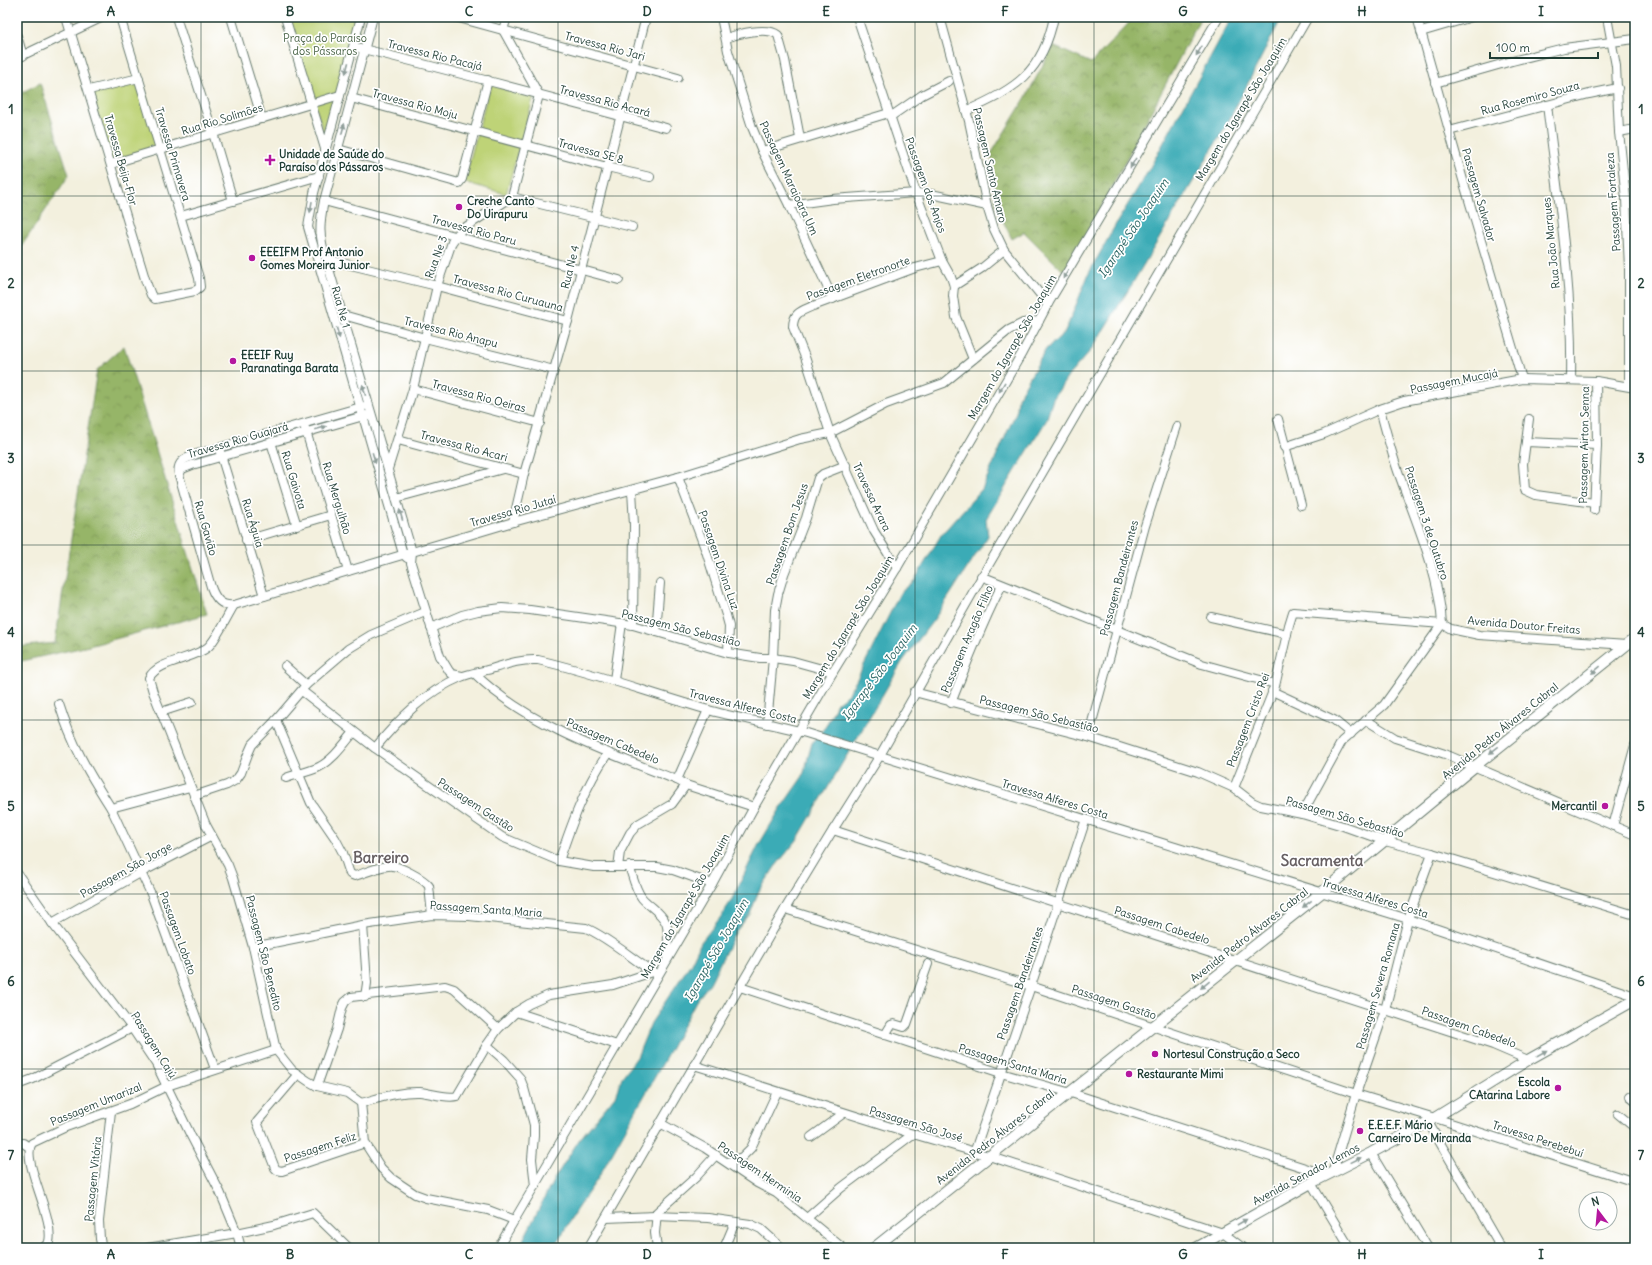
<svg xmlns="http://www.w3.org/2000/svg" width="1652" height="1265" font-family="Delius,sans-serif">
<defs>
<pattern id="forest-crowns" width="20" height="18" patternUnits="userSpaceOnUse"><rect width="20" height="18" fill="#96b568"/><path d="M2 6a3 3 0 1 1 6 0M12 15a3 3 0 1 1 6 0" fill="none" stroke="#7a9456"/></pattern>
</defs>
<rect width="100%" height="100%" fill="#fff"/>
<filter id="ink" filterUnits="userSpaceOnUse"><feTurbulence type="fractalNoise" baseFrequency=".025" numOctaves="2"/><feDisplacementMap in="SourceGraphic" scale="8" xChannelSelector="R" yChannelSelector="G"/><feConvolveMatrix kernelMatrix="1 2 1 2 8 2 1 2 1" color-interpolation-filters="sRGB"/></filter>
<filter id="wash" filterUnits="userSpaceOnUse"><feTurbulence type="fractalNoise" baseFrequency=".012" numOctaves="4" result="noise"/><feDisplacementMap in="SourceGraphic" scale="16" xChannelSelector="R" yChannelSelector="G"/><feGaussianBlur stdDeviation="0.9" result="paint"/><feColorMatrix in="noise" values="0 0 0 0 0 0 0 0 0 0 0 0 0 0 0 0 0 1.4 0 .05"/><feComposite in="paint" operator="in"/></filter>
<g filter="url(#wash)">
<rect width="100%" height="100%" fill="#f3f0de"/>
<g fill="url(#forest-crowns)" stroke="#5a794e">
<path d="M1133,17H1201L1066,274L1024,232L1012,239L996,207L991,154L1026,97L1053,46L1091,63L1127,25Z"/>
<path d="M40,83L69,175L17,253V95Z"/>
<path d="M124,346L207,614L89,646L17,662V647L55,643L97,370Z"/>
</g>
<g fill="#bed377" stroke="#6e8856">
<path d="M288,17H362L326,141Z"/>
<path d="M142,82L162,149L111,165L91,92Z"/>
<path d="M490,85L534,96L506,194L464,182Z"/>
</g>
<path fill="#3aabb6" stroke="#2c7475" d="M1232,17H1282L1226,126L1131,286L1091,350L1069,375L1053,399L1046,421L986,519L988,536L935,618L902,662L797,840L775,867L758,893L750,914L736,931L710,983L696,1001L669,1052L597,1180L576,1210L554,1248H519L554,1179L579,1140L615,1096L622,1077L637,1057L651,1023L691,963L701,942L720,918L731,901L758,846L780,809L803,776L812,743L826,726L837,703L848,694L857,679L900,593L914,581L941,535L982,489L1017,410L1018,398L1046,349L1065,332L1089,273L1117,222L1147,173Z"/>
</g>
<g filter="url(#ink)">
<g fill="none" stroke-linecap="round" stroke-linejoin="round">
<defs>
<g id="minor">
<path d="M66,17L146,282L151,295L155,299L195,291L200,287L199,278L120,17"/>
<path d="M176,17L213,133L233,201"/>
<path d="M231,17L262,119"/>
<path d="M285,17L326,152"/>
<path d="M361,17L314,193L308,227L403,554L407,558"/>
<path d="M373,17L324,201C319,225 319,236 326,259L412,552L411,563L440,656L449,671L452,674L462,676"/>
<path d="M455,17L678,78"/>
<path d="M721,17L728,51L752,127L762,151L789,205L833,299"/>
<path d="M857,17L916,193L942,261L951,277L954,286L953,296L956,317L973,359"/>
<path d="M940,17L969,121L987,206L994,229L1004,250L1048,304"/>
<path d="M1417,17L1463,180L1522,379"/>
<path d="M1607,17L1616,66L1619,132L1626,199L1629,269V386"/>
<path d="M1421,32L1472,17"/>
<path d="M17,36L23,56"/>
<path d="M726,38C738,34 767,26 778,35L785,60L800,138"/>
<path d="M359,48C462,73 563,101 666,128"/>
<path d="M17,58L103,17"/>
<path d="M1435,83L1512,61L1564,48L1635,39"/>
<path d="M89,90L139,78"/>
<path d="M351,98L607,167L650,177"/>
<path d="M1547,105C1558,196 1573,288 1571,380"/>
<path d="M966,111C1015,90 1043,72 1054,17"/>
<path d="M890,117L922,95L949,81"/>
<path d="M1449,131L1589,94L1618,88"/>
<path d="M1619,132L1635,129"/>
<path d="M338,149L459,183L462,179L488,80"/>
<path d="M762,151L889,113"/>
<path d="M111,164L340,95"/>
<path d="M512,197L632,227"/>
<path d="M324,201L619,280"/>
<path d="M789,205L833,199L916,193L931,194L987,206"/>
<path d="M181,216L319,176"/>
<path d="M326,259L437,286L568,321"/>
<path d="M954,286L982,268L1004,250"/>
<path d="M343,315L425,338L554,370"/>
<path d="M413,389L540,423"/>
<path d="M368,405L197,454C186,458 176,461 179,475L211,587C215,598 221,607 234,605L513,522L678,477L800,439L830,433L886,404L944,383L1009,330L1023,323L1039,321"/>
<path d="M1278,419L1301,505"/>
<path d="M1529,419L1523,464L1525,490L1536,495L1594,503"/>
<path d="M305,428L348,571"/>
<path d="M398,440L524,474"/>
<path d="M271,442L297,526"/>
<path d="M1526,442L1597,445"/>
<path d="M1284,447L1324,434L1380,409L1404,401L1522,379L1596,381L1635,388"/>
<path d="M220,452L264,596"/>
<path d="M388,469L413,389L437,286L452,242L461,230L512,197L539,95L503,30L507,17"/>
<path d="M179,475L182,469L192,465L367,415"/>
<path d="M678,477L706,551L726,615L729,626L728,653"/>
<path d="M632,490L634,525L633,625"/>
<path d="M396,498L503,469"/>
<path d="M1594,510L1597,445L1596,381"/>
<path d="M513,522L524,474L568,321L646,17"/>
<path d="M246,540L331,515"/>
<path d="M897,568L874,531L830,433L805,357L793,327C793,313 801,311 813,306L915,268L942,261"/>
<path d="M981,576L1202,664L1275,684"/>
<path d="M234,605C227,616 217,639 208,647C193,660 158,660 149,678L153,692L206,825L228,865L233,878L253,947L276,1050L292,1070L308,1081L317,1086L347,1093L361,1103L365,1143L381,1168L391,1178L415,1194L426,1198L488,1210L514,1220"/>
<path d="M1211,617L1287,634"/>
<path d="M431,628L462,615L478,611L502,608L530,610L633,625L728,653L760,658H773L793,661L833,672"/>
<path d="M656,632L660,583"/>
<path d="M285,666L306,685"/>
<path d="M475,674C527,725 610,754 677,780L686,785L754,807"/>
<path d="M614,680L622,623"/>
<path d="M302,691L375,748L502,837L559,861L594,867H657L673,870L712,884"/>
<path d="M1272,691L1334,720L1351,734"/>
<path d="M914,692L1088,737L1198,772L1234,788L1252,802L1261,806L1302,814L1343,826L1385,841L1432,853L1635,915"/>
<path d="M951,703C967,663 982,623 1002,585"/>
<path d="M59,704C72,745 88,772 111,808L190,787"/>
<path d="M161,712L192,702"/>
<path d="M276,720L311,803L335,838L343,853L350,874L355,876C365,873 377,867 388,866C397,864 424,879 429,886L432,915"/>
<path d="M1366,720L1395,738L1445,754L1635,835"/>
<path d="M767,724L773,658L775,610L778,594L784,574L806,518L818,478L823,474L846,465"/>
<path d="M1088,737L1145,526L1177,426"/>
<path d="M375,748C399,719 425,692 461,677C470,673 481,672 491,669C507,664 521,659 538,660C595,673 649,693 705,709C738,719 773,723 806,733L1408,919L1635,996"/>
<path d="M286,778C297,774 309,772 319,767C333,760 344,744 354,732"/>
<path d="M677,780L708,710"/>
<path d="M1234,788L1275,686L1289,625L1293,612L1442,624L1451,629L1479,635L1627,645"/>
<path d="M194,796L227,785L236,780L241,773L248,754L252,745L276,720L306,685L348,649L371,635L425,612"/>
<path d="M111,808L151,894L215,1069"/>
<path d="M1302,814L1342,741L1384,705L1442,624C1440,577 1416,521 1400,477C1392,455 1386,432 1380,409"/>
<path d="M1613,826L1635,745"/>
<path d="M833,830L1493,1045L1528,1060"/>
<path d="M559,861C572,823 585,786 608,753"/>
<path d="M629,866C633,877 635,889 642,898C650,907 661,912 666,923C670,933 667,947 667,957"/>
<path d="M618,867L620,852L630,833L638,824L672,804L686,785"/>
<path d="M17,873L52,923L132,1028L156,1064L191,1136L220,1192L237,1233L241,1248"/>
<path d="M785,909L1031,986L1356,1094L1435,1118L1635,1182"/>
<path d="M52,923L142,872L212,836"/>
<path d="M363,925L367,983L365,997"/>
<path d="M253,947L363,925L432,915L469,916L586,928C611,939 634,961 658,975"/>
<path d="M740,987L1001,1073L1071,1093L1327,1175"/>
<path d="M516,1012L617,1045"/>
<path d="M885,1035L891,1025L894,1024L904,1027L907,1024L928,964"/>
<path d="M487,1045L504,1060L520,1078L524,1088L534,1125V1136L532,1159L535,1186"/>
<path d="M694,1065L913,1134L989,1156L1223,1233L1243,1248"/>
<path d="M298,1074L257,1122L275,1168L277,1170L282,1171L365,1143"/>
<path d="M17,1085L33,1079L132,1028"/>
<path d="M317,1086L337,1029L342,1008L345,1002L351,997L445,986L454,989L498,1029"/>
<path d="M1630,1096L1635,1100"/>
<path d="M361,1103C380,1098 400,1091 420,1092C431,1093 446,1099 457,1096L487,1045L498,1029L516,1012L529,1004L549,995L613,985L652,972"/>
<path d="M1618,1114L1635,1128"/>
<path d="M1428,1122L1501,1248"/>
<path d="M660,1123L705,1148L757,1183L776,1193L843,1248"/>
<path d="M811,1137L844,1113"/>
<path d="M17,1143H23L29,1147"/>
<path d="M974,1153L1031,986L1086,819"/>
<path d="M1371,1153L1428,1248"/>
<path d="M728,1162L742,1157L751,1148L777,1092"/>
<path d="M1333,1171L1356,1094L1385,1010L1408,919L1432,853"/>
<path d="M1311,1183L1350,1248"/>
<path d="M606,1218L655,1216L708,1218L750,1224L761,1229L782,1248"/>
<path d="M807,1218L841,1188L913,1134"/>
<path d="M43,1248L49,1242C55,1217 20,1160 32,1143L66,1127L130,1104L167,1086L276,1050"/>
<path d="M102,1248L100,1239L99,1221L111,1111"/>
<path d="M147,1248L237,1233L274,1225L313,1213L349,1248"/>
<path d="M498,1248L712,884L754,807L833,672L897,568L1022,353L1048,304L1219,17"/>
<path d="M588,1248L785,909L833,830L879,757L988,566L1308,17"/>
<path d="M657,1248L655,1233L657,1212L696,1177L716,1155"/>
<path d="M724,1248L735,1222"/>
</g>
<g id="major">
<path d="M874,1248L1321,893L1474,767L1635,638"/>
<path d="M1196,1248L1311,1183L1371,1153L1428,1122L1528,1060L1635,1000"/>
</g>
</defs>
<use href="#minor" stroke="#697c70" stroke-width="10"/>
<use href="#major" stroke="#697c70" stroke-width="12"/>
<use href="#minor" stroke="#fff" stroke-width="8"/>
<use href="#major" stroke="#fff" stroke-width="10"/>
</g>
<defs><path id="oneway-solid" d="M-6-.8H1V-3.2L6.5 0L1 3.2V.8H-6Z"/></defs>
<g fill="#8f9e9a">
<use href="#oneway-solid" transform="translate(1199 51) rotate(121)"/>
<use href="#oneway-solid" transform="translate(347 68) rotate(105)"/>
<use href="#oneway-solid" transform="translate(343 129) rotate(-75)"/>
<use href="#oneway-solid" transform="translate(1133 163) rotate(120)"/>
<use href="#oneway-solid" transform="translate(311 207) rotate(100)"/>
<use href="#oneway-solid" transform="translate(1066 274) rotate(121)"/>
<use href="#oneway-solid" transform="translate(338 333) rotate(74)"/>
<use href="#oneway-solid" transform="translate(1002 387) rotate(120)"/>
<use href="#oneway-solid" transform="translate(364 390) rotate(-105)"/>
<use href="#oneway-solid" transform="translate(321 428) rotate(-16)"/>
<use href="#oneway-solid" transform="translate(374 458) rotate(73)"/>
<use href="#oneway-solid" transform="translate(401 515) rotate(-106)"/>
<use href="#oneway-solid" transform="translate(1596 670) rotate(141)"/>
<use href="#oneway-solid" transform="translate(1494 750) rotate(142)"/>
<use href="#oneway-solid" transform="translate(1307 904) rotate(142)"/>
<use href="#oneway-solid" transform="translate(1205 985) rotate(141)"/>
<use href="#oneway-solid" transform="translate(1542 1053) rotate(-29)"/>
<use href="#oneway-solid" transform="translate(1356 1160) rotate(-26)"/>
<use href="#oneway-solid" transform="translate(1242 1222) rotate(-30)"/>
</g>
</g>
<path fill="none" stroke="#1f3d34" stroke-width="1" stroke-opacity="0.55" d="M201,17V1248M379,17V1248M558,17V1248M737,17V1248M915,17V1248M1094,17V1248M1273,17V1248M1451,17V1248M17,196H1635M17,371H1635M17,545H1635M17,720H1635M17,894H1635M17,1069H1635"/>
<g fill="#b5179e" stroke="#fff" stroke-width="1.5">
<path d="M268 154h4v4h4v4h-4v4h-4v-4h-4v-4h4z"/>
<circle cx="459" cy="207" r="4"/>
<circle cx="252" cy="258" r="4"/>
<circle cx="233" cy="361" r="4"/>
<circle cx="1605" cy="806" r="4"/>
<circle cx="1155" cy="1054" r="4"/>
<circle cx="1129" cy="1074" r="4"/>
<circle cx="1558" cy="1088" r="4"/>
<circle cx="1360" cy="1131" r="4"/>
</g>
<g text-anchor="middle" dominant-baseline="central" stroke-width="3.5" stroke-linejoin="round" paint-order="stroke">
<g font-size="11" fill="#476245" stroke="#fff">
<text x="325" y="38">Praça do Paraíso<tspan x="325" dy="13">dos Pássaros</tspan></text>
</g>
<g font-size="11" fill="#1f3d34" stroke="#fff">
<text transform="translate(605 46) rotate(15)">Travessa Rio Jari</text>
<text transform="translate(435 55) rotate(14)">Travessa Rio Pacajá</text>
<text transform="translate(1530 98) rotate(-15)">Rua Rosemiro Souza</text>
<text transform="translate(605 101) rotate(15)">Travessa Rio Acará</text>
<text transform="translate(415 104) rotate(15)">Travessa Rio Moju</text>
<text transform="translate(1241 109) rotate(-59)">Margem do Igarapé São Joaquim</text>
<text transform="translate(222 119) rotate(-17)">Rua Rio Solimões</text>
<text transform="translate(591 151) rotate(15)">Travessa SE 8</text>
<text transform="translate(173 154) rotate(73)">Travessa Primavera</text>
<text transform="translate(121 160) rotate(74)">Travessa Beija-Flor</text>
<text transform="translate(990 165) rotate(77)">Passagem Santo Amaro</text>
<text transform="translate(789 178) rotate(65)">Passagem Marajoara Um</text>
<text transform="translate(926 185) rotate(70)">Passagem dos Anjos</text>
<text transform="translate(1479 195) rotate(74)">Passagem Salvador</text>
<text transform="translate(1613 202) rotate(-94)">Passagem Fortaleza</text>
<text transform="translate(474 230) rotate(15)">Travessa Rio Paru</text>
<text transform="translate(1551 243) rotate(-96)">Rua João Marques</text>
<text transform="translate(436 257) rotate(-70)">Rua Ne 3</text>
<text transform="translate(570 267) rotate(-76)">Rua Ne 4</text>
<text transform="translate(858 278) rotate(-20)">Passagem Eletronorte</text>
<text transform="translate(508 293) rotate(15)">Travessa Rio Curuauna</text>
<text transform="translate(341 307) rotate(74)">Rua Ne 1</text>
<text transform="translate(451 332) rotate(14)">Travessa Rio Anapu</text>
<text transform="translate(1012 347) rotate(-60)">Margem do Igarapé São Joaquim</text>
<text transform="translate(1454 381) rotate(-11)">Passagem Mucajá</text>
<text transform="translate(479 396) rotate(15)">Travessa Rio Oeiras</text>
<text transform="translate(238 440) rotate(-16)">Travessa Rio Guajará</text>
<text transform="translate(1584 445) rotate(-89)">Passagem Airton Senna</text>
<text transform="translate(464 446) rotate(15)">Travessa Rio Acari</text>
<text transform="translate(294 480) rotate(73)">Rua Gaivota</text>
<text transform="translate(872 497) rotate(65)">Travessa Arara</text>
<text transform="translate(337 498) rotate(73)">Rua Mergulhão</text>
<text transform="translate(513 511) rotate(-16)">Travessa Rio Jutaí</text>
<text transform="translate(253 523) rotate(73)">Rua Águia</text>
<text transform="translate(1427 523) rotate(72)">Passagem 3 de Outubro</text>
<text transform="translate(206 528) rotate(74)">Rua Gavião</text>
<text transform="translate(787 534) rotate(-71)">Passagem Bom Jesus</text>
<text transform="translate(719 560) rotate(71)">Passagem Divina Luz</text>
<text transform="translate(1119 578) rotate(-75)">Passagem Bandeirantes</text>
<text transform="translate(1524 625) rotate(5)">Avenida Doutor Freitas</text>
<text transform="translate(848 627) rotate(-59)">Margem do Igarapé São Joaquim</text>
<text transform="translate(681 628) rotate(14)">Passagem São Sebastião</text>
<text transform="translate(967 639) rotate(-67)">Passagem Aragão Filho</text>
<text transform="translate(743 706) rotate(14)">Travessa Alferes Costa</text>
<text transform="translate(1039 714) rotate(14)">Passagem São Sebastião</text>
<text transform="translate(1248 720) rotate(-69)">Passagem Cristo Rei</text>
<text transform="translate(1500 731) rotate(-39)">Avenida Pedro Álvares Cabral</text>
<text transform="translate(613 741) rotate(23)">Passagem Cabedelo</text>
<text transform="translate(1055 799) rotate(17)">Travessa Alferes Costa</text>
<text transform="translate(476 805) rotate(33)">Passagem Gastão</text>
<text transform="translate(1345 817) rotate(16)">Passagem São Sebastião</text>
<text transform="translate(126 870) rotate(-29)">Passagem São Jorge</text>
<text transform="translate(1375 898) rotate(17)">Travessa Alferes Costa</text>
<text transform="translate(685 906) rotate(-60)">Margem do Igarapé São Joaquim</text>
<text transform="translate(486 909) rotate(4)">Passagem Santa Maria</text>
<text transform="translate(1162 925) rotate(18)">Passagem Cabedelo</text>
<text transform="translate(178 933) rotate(70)">Passagem Lobato</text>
<text transform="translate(1249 935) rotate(-38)">Avenida Pedro Álvares Cabral</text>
<text transform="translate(264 953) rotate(76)">Passagem São Benedito</text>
<text transform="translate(1020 983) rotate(-71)">Passagem Bandeirantes</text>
<text transform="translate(1378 986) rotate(-74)">Passagem Severa Romana</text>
<text transform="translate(1114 1002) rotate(18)">Passagem Gastão</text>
<text transform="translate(1469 1027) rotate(20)">Passagem Cabedelo</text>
<text transform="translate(154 1045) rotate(58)">Passagem Cajú</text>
<text transform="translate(1013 1064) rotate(17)">Passagem Santa Maria</text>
<text transform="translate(96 1104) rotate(-22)">Passagem Umarizal</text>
<text transform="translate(916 1124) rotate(17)">Passagem São José</text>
<text transform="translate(995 1137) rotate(-38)">Avenida Pedro Álvares Cabral</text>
<text transform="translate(1538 1139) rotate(18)">Travessa Perebebuí</text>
<text transform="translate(320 1147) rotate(-18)">Passagem Feliz</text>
<text transform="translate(760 1172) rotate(34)">Passagem Herminia</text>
<text transform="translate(1306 1174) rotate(-28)">Avenida Senador Lemos</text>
<text transform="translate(93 1179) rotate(-84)">Passagem Vitória</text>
</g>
<g font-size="11" font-weight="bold" fill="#1f3d34" stroke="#fff" text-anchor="start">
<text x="279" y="154">Unidade de Saúde do<tspan x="279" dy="13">Paraíso dos Pássaros</tspan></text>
<text x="467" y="201">Creche Canto<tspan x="467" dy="13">Do Uirapuru</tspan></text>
<text x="260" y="252">EEEIFM Prof Antonio<tspan x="260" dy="13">Gomes Moreira Junior</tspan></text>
<text x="241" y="355">EEEIF Ruy<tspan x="241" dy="13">Paranatinga Barata</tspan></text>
<text x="1597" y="806" text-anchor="end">Mercantil</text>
<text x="1163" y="1054">Nortesul Construção a Seco</text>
<text x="1137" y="1074">Restaurante Mimi</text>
<text x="1550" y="1082" text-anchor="end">Escola<tspan x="1550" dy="13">CAtarina Labore</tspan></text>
<text x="1368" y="1125">E.E.E.F. Mário<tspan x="1368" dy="13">Carneiro De Miranda</tspan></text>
</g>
<g font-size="12" font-style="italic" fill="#286462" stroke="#fff">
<text transform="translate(1133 228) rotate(-56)">Igarapé São Joaquim</text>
<text transform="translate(879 672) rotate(-53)">Igarapé São Joaquim</text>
<text transform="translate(716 950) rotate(-60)">Igarapé São Joaquim</text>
</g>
<g font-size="15" font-weight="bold" fill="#676063" stroke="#fff">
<text x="381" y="857">Barreiro</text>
<text x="1322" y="860">Sacramenta</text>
</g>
</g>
<rect width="1652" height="1265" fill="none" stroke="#fff" stroke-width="44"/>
<g transform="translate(1598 1211) rotate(344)"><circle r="19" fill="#ffffff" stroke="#a5b1ae"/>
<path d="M0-3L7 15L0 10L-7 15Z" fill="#b5179e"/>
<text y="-6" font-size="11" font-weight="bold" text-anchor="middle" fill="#1f3d34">N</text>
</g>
<path d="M1490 52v6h108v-6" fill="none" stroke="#1f3d34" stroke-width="2"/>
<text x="1496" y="52" font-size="12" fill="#1f3d34" stroke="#ffffff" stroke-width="3" paint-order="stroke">100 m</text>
<rect x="22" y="22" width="1608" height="1221" fill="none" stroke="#1f3d34" stroke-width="1.5"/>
<g font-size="13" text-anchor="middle" font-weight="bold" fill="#1f3d34">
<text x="111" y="16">A</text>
<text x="290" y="16">B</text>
<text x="469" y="16">C</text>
<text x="647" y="16">D</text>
<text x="826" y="16">E</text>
<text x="1005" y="16">F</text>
<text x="1183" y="16">G</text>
<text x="1362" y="16">H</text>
<text x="1541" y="16">I</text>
<text x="11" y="114">1</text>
<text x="1641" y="114">1</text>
<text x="11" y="288">2</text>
<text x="1641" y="288">2</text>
<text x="11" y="463">3</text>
<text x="1641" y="463">3</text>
<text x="11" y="637">4</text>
<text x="1641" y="637">4</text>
<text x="11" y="811">5</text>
<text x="1641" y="811">5</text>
<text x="11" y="986">6</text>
<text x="1641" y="986">6</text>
<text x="11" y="1160">7</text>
<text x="1641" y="1160">7</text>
<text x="111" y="1259">A</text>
<text x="290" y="1259">B</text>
<text x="469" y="1259">C</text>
<text x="647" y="1259">D</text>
<text x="826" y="1259">E</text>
<text x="1005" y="1259">F</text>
<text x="1183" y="1259">G</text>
<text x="1362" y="1259">H</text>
<text x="1541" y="1259">I</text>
</g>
</svg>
